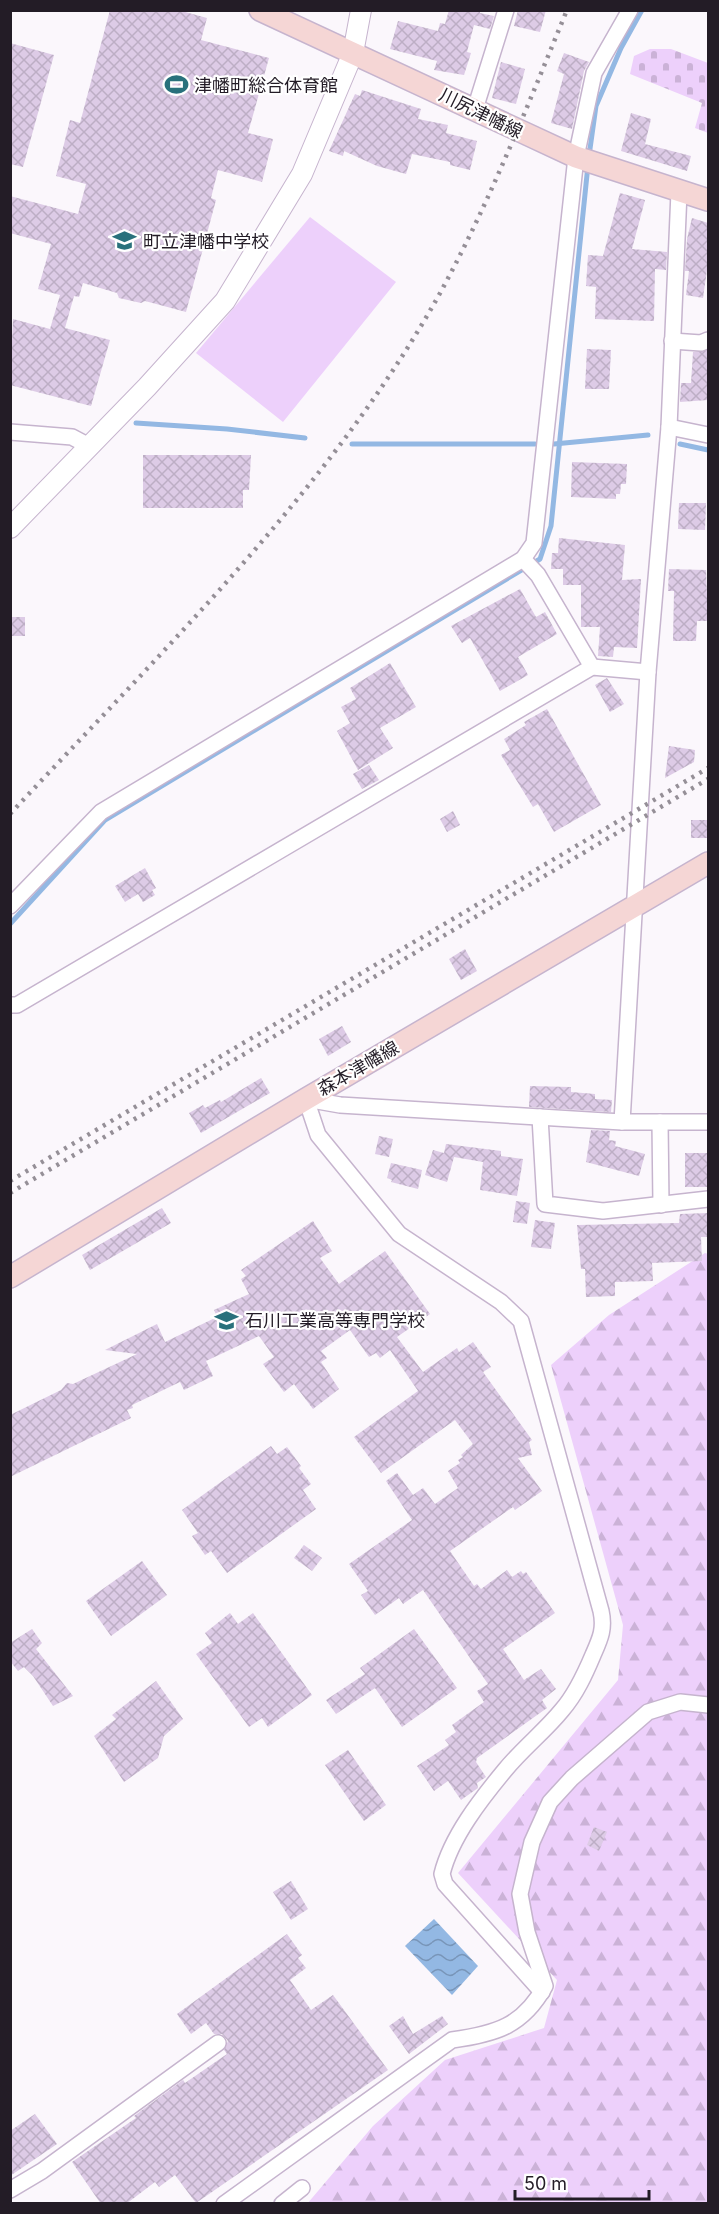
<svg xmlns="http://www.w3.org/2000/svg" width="719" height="2214" font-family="Inter,'Noto Sans JP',sans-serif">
<defs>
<pattern id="forest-firs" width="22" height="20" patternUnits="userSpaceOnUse" patternTransform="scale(1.5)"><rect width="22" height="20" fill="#edd0fb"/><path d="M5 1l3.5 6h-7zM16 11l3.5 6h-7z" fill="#cbb2d7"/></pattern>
<pattern id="cemetery-stones" width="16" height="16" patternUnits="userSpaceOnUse" patternTransform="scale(1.5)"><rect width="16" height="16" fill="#edd0fb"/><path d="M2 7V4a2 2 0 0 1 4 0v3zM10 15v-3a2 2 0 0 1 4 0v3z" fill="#cbb2d7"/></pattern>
<pattern id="water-waves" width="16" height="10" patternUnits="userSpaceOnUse" patternTransform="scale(1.5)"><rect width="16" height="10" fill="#93b8e3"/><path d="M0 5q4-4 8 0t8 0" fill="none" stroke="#7895b8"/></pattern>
<pattern id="building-cross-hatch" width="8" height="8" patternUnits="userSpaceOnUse" patternTransform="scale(1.5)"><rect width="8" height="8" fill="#ddcbe6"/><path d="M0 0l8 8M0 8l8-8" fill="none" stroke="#bdaec5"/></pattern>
</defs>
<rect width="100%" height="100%" fill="#fbf7fc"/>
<path fill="url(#forest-firs)" d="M705,1253L708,1254V2203L307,2204L373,2126L445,2060L544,2028L557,1980L458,1873L618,1680L623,1625L551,1365L609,1315Z"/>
<path fill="url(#cemetery-stones)" d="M650,49H671L708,63V133L695,128L702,103L630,74L634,56Z"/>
<path fill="#edd0fb" d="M310,217L396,282L283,422L196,353Z"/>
<path fill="url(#water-waves)" d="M434,1919L478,1966L452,1995L405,1946Z"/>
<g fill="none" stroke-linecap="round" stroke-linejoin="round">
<g stroke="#93b8e3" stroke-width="5">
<path d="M589,156L596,106L621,48L642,10"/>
<path d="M136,423L227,429L305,438"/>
<path d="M352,444H535"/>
<path d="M554,444L648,435"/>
<path d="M680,444L708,450"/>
<path d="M10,924L105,820L540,559L551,526L588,165"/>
</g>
</g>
<g fill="url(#building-cross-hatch)">
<path d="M110,10H178L207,18L201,40L269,58L248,133L273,139L262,182L218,170L211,198L216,200L186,312L145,301L141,303L119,298L117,293L83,283L79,297L74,296L65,328L110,340L91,406L10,385L13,319L50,329L60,295L38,289L51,244L10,233V196L78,214L86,184L56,176L70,120L80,123Z"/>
<path d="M449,10H480V13L494,16L490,29L474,25L467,52L471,53L464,75L434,70L437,61L390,49L398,21L438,31L440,23L445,24Z"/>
<path d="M518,10H546L540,32L514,26Z"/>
<path d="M10,43L54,55L23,167L10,164Z"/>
<path d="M564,53L589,62L584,71L572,129L551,123L564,74L557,71Z"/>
<path d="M501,62L525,69L516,104L492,98Z"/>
<path d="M362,90L421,109L418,119L448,125L446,133L477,141L470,170L450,165V162L412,154L406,174L377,166L344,151L343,156L329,151L355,94L360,96Z"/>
<path d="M631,113L651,119L645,144L691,156L687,171L621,151Z"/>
<path d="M620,193L645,200L632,249L667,252L666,270L655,269L654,321L595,319L596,287L586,286L588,255L603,256Z"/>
<path d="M692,218L708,223V263L703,298L686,295L689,271H685L687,239Z"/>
<path d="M587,349L611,350L609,389H585Z"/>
<path d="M708,350V400L680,402L681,383H691L693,352Z"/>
<path d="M143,455H251L249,490H243V508H143Z"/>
<path d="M572,462L627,464L626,484H621L620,494H616V499L571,497Z"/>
<path d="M679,503H706L705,530L678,529Z"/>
<path d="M559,538L625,545L622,580L641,579L637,648L614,647L613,657L598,656L600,627H581V585H563V569H551L552,553H558Z"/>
<path d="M669,569L706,570L708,621H697L696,641H673L674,591H668Z"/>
<path d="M520,589L536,617L545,612L557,634L518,657L528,675L500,691L470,638L462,643L451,626Z"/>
<rect x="10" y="617" width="15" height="19"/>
<path d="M390,663L416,707L380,728L393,748L358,770L337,731L350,723L341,707L356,699L350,688Z"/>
<path d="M607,678L624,704L610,712L595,685Z"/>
<path d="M547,709L601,805L554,832L538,804L533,807L501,755L510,750L504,739L526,725L524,722Z"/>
<path d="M669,746L695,750L694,762L665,778Z"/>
<path d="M369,765L379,780L362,789L353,774Z"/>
<path d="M453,811L460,825L447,832L440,819Z"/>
<rect x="691" y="820" width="17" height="18"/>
<path d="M145,868L156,888L152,890L155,895L143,902L138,894L125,902L115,886Z"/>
<path d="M465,949L477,971L461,980L449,959Z"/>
<path d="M342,1026L351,1042L328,1056L319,1039Z"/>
<path d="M261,1078L270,1093L201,1133L189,1113L203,1105L205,1108L220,1100L221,1102Z"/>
<path d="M530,1086L571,1087V1092L595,1094V1102V1099L612,1100L611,1112L529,1107Z"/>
<path d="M591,1130L610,1131L609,1140L616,1141L615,1146L645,1154L639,1176L586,1162Z"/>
<path d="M379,1136L393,1139L389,1157L375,1154Z"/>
<path d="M446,1144L501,1151V1156L523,1159L517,1196L480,1190L483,1162L454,1157L447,1182L425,1175L433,1150L444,1153Z"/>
<rect x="685" y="1153" width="23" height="34"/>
<path d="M391,1163L422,1170L418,1189L391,1182L392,1180L387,1178Z"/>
<path d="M516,1201L530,1203L527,1224L513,1222Z"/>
<path d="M162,1208L171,1223L90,1270L82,1255Z"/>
<path d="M708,1213V1237H701L702,1261L652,1263L653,1281L615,1282V1296L586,1297L585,1269H581L577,1225L679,1223L680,1214Z"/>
<path d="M535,1220L555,1223L551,1249L531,1247Z"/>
<path d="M313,1221L332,1251L320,1258L339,1284L385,1251L430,1314L397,1337L423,1372L457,1348L459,1352L473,1342L491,1367L483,1372L532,1440L529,1442L532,1455L518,1458L542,1491L515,1510L513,1507L450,1551L474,1586L477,1584L481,1589L507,1570L512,1577L521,1571L523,1574L526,1572L555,1613L503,1649L524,1680L541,1669L556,1689L542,1700L547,1708L477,1758L476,1762L486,1777L477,1783L478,1788L461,1800L448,1781L434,1791L417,1766L449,1745L445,1740L456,1732L452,1725L484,1702L477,1691L488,1684L423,1590L403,1604L399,1598L375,1615L361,1595L368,1591L349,1564L412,1520L386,1481L397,1473L413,1495L423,1488L435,1504L458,1488L448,1471L460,1463L458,1460L463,1457L461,1455L473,1444L455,1420L381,1473L354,1437L418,1391L390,1350L380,1358L376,1353L369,1357L350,1330L321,1351L327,1358L321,1362L339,1389L313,1409L294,1384L284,1392L263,1364L274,1357L259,1336L206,1361L213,1376L184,1390L180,1382L132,1405L133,1408L127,1410L131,1418L10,1477V1415L61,1390L67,1383L73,1384L137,1354L105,1350L157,1324L165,1342L217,1317L214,1310L249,1294L241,1279L246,1276L241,1270Z"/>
<path d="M271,1446L277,1454L287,1447L301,1466L299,1468L311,1484L303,1490L316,1509L227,1573L211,1551L205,1555L192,1536L198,1533L182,1510Z"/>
<path d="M304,1545L322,1558L312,1571L294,1558Z"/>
<path d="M142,1561L167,1595L111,1636L86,1601Z"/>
<path d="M230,1613L238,1624L253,1613L312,1695L268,1727L262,1718L249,1727L196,1654L212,1643L205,1633Z"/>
<path d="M32,1629L42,1643L36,1649L73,1696L53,1706L33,1676L24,1667L18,1671L10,1661V1643Z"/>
<path d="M414,1629L457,1688L402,1727L375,1688L336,1714L326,1700L365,1674L360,1668Z"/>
<path d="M156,1681L183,1719L164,1736L158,1758L124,1782L94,1736L116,1719L112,1715Z"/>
<path d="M348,1750L386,1805L364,1821L325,1765Z"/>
<path d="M594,1827L607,1832L599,1851L587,1845Z"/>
<path d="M291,1881L308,1909L291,1920L273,1892Z"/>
<path d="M287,1934L302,1955L298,1958L306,1968L290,1980L311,2010L333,1995L388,2070L196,2203L175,2175L159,2187L155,2182L126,2204H101L72,2162L136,2118L134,2116L183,2080L185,2083L227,2054L224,2050L228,2041L222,2034H214L206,2023L191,2034L177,2014Z"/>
<path d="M403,2016L413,2034L442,2016L448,2024L409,2054L389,2026Z"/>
<path d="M35,2114L57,2144L10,2176V2131Z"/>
</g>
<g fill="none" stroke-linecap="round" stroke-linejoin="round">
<defs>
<g id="minor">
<path d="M475,109L506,10"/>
<path d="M672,341L701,343L708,340"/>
<path d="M669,427L708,435"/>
<path d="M10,432L72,437L89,446"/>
<path d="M523,559L538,575L592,667"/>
<path d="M10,906L101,812L523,559L534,543L576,157L594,73L630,10"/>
<path d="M10,1005H17L592,667L648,672"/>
<path d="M540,1117L545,1204L603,1211L708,1199"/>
<path d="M622,1122L648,672L669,427L679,192"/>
<path d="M660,1122L661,1205"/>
<path d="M542,1992L445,1884L442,1874C451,1837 481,1799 505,1770C523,1748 545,1731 562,1710C576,1694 585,1674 593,1655C600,1639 605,1629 601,1611L521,1321L501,1302L399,1234L318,1135L306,1099L340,1105L622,1122H708"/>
<path d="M10,2190L42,2171L218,2043"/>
<path d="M224,2204L452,2040C496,2034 523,2026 545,1986L527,1932L520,1894L532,1842L550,1802L572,1778L648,1712L680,1702L708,1705"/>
<path d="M282,2204L302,2188"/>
</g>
<path id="tertiary" d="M10,528L147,387L225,301L302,174L353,53L361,10"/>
<g id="secondary">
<path d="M260,10L576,157L708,200"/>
<path d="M10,1277L306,1099L708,863"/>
</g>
</defs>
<use href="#minor" stroke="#c6b4ce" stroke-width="18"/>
<use href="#tertiary" stroke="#c6b4ce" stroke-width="22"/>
<use href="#secondary" stroke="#c6b4ce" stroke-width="24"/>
<use href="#minor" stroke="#fff" stroke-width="15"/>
<use href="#tertiary" stroke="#fff" stroke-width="20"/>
<use href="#secondary" stroke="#f5d6d5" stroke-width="21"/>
<g stroke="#958f97" stroke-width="4.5" stroke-dasharray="3 6" stroke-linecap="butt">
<path d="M10,814C160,653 331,488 439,295C489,204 527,107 567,10"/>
<path d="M10,1181L708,768"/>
<path d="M10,1193L708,779"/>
</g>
</g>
<defs>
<symbol id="stadium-bare" viewBox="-9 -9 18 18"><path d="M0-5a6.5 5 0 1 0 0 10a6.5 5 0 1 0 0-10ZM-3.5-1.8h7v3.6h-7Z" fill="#29717c" stroke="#fff" stroke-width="2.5" paint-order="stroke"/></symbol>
<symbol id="school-bare" viewBox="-9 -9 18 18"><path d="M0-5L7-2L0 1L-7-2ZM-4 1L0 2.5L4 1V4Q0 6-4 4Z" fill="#29717c" stroke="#fff" stroke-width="2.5" paint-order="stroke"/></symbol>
</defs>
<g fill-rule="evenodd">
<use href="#stadium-bare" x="160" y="68" width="33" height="33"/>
<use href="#school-bare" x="108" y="224" width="33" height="33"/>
<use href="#school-bare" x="210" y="1304" width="33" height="33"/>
</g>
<g text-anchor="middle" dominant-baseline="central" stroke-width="4.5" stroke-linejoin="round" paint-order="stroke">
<g font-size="18" fill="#231c26" stroke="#fff" text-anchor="start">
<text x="194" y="85">津幡町総合体育館</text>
<text x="143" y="241">町立津幡中学校</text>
<text x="245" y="1320">石川工業高等専門学校</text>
</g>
<g font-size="18" fill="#231c26" stroke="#fff">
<text transform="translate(481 113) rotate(26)">川尻津幡線</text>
<text transform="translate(358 1068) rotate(-30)">森本津幡線</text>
</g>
</g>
<rect width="719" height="2214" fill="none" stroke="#231c26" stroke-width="24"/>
<path d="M515 2190v9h134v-9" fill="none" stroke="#231c26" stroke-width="3"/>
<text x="524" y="2190" font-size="18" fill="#231c26" stroke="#ffffff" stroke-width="4.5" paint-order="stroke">50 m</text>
</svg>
